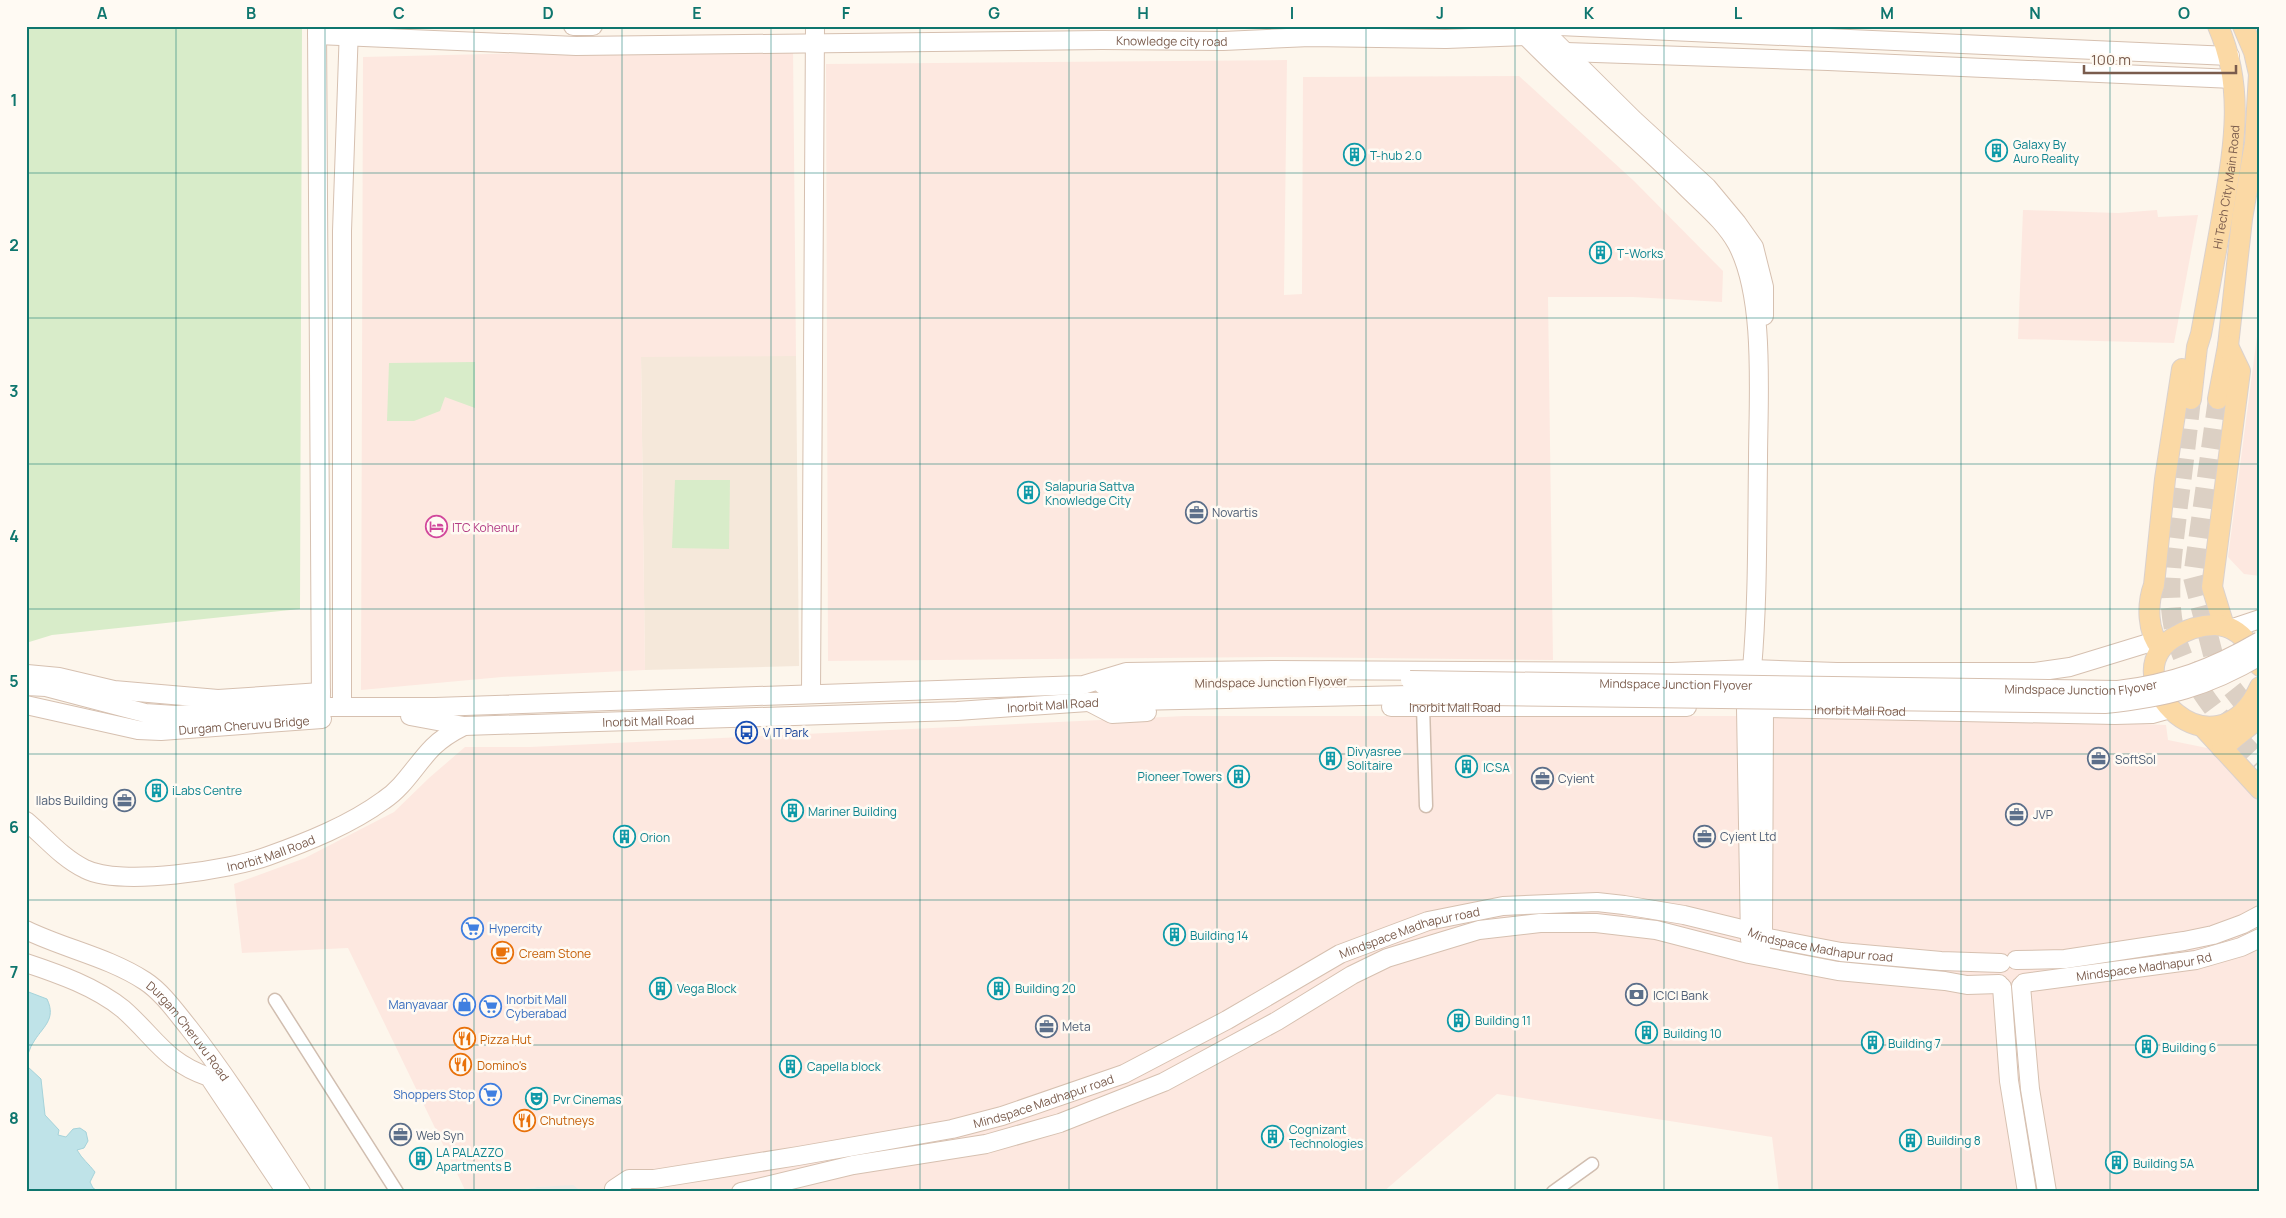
<svg xmlns="http://www.w3.org/2000/svg" width="2286" height="1218" font-family="Manrope,sans-serif">
<rect width="100%" height="100%" fill="#fdf6ec"/>
<path fill="#f5e8da" d="M641,356H796L799,666L645,670Z"/>
<g fill="#fde8e0">
<path d="M793,47L796,356L641,357L645,670L502,677L361,690L363,57Z"/>
<path d="M1287,60L1284,295L1302,294L1303,77L1519,76L1634,181L1723,271L1722,302L1633,297H1548L1553,660L1284,657L828,661L826,64Z"/>
<path d="M2023,210L2118,213L2157,210L2158,217L2198,215L2174,343L2018,339Z"/>
<path d="M2260,314V576L2244,574L2228,557Z"/>
<path d="M1185,716H1965L2166,725L2168,740L2212,749L2260,792V1192H1779L1772,1137L1497,1094L1383,1192H565L563,1186L537,1187L508,1192H466L348,948L242,953L234,884L305,858L394,812L429,778L465,747H530Z"/>
</g>
<path fill="#efe9e4" d="M573,1185L582,1192H508L537,1187Z"/>
<g fill="#d8ecc9">
<path d="M26,26H302L300,609L52,635L26,643Z"/>
<path d="M475,362V408L445,397L440,411L414,421H387L389,363Z"/>
<path d="M675,480H730L729,549L672,548Z"/>
</g>
<g fill="#bfe3e8" stroke="#a5d3da">
<path d="M26,991L47,999C57,1020 42,1027 33,1043C30,1047 29,1053 26,1058Z"/>
<path d="M26,1061L28,1067L41,1079L45,1115L59,1130L58,1135L66,1137L73,1129L80,1128L86,1132L88,1141L84,1148L77,1150C82,1159 89,1164 95,1172L90,1182L93,1188L99,1192H26Z"/>
</g>
<g fill="none" stroke-linecap="round" stroke-linejoin="round">
<g stroke="#dcd0c4" stroke-width="20" stroke-dasharray="20 10" stroke-linecap="butt">
<path d="M2191,399C2187,435 2183,470 2178,505C2173,553 2162,605 2181,652C2197,694 2229,729 2260,762"/>
<path d="M2218,399L2193,577L2216,666L2223,677L2256,719"/>
</g>
<defs>
<g id="street">
<path d="M1423,706L1426,806"/>
<path d="M275,1000L397,1192"/>
<path d="M1553,1192L1592,1164"/>
</g>
<g id="secondary">
<path d="M317,26L321,707"/>
<path d="M573,26H593"/>
<path d="M1539,26L1634,120L1707,187L1737,223L1754,247L1764,287V316"/>
<path d="M1559,26L2230,56"/>
<path d="M1519,29C1570,83 1628,130 1681,182C1700,202 1724,220 1737,244C1766,299 1758,399 1758,461C1757,531 1758,600 1752,669"/>
<path id="s1" d="M317,35L576,46L1102,40L1223,41L1310,37L1446,39L1526,36"/>
<path d="M1566,52L1828,61L2233,79"/>
<path d="M2230,629L2260,619"/>
<path d="M27,674L59,677L114,690L218,699L321,692"/>
<path d="M1103,685L1312,682"/>
<path d="M26,686L46,687L145,713L175,715L312,707H435L1083,685L1126,672L1273,670L1672,672L1752,669L1837,672H2035L2070,667L2155,641"/>
<path d="M811,694L815,26"/>
<path d="M1091,703L1112,714L1147,712"/>
<path id="s2" d="M26,705L138,730L161,731L322,719"/>
<path d="M342,707V231L349,27"/>
<path id="s3" d="M1391,707H1687"/>
<path d="M1746,708L1750,940"/>
<path id="s4" d="M1766,708L2115,715L2152,714L2170,709"/>
<path d="M410,716L464,726"/>
<path id="s5" d="M26,821C45,837 62,858 85,869C120,887 230,870 268,856C307,842 350,825 384,800C404,787 416,764 433,747C442,738 452,732 464,726L957,711L1088,702L1410,695"/>
<path id="s6" d="M26,930C65,949 108,957 145,981C162,992 176,1012 189,1028C230,1080 265,1137 301,1192"/>
<path d="M1761,947L1763,937L1764,708"/>
<path d="M2016,960L2065,959L2184,941L2213,935L2243,924L2260,915"/>
<path d="M26,963C59,974 96,987 123,1009C155,1037 165,1062 209,1077L286,1192"/>
<path id="s7" d="M2024,983L2196,960L2241,947L2260,938"/>
<path d="M2021,986L2030,1089L2047,1192"/>
<path d="M2002,987L2009,1081L2027,1192"/>
<path id="s8" d="M614,1192V1189L629,1179H654L798,1156L952,1129L1002,1116L1124,1074L1227,1020L1340,954L1428,921L1503,906L1597,902L1624,905L1684,915L1750,931L1763,937L1841,952L1941,961L2001,963"/>
<path d="M741,1192L853,1165L986,1144L1060,1123L1164,1082L1277,1021L1352,975L1387,958L1479,930L1540,923H1596L1656,930L1749,954L1838,971L1945,981L1967,985L1999,984"/>
</g>
<g id="primary">
<path id="s9" d="M2191,399L2197,347L2201,334C2208,295 2215,256 2222,218C2233,151 2246,91 2218,26"/>
<path d="M2218,399L2228,346L2242,219L2255,143L2259,74L2254,52L2243,26"/>
<path d="M2224,626L2212,587L2240,371L2228,346"/>
<path d="M2161,648C2147,632 2147,604 2154,585L2165,479L2182,369"/>
<path d="M2260,666C2253,647 2239,625 2215,625C2199,625 2187,629 2173,638C2111,678 2215,784 2260,687"/>
<path d="M2203,727L2260,789"/>
<path d="M2222,748L2260,717"/>
</g>
</defs>
<use href="#street" stroke="#d1beb0" stroke-width="15"/>
<use href="#secondary" stroke="#d6c0b0" stroke-width="20"/>
<use href="#primary" stroke="#dad1cd" stroke-width="22"/>
<use href="#street" stroke="#fff" stroke-width="12"/>
<use href="#secondary" stroke="#fff" stroke-width="18"/>
<use href="#primary" stroke="#fbd9a5" stroke-width="20"/>
<defs>
<g id="secondary-bridge">
<path id="s10" d="M1410,680L2118,690C2173,683 2212,669 2260,641"/>
<path d="M1410,695L2105,704C2165,698 2208,687 2260,656"/>
</g>
</defs>
<use href="#secondary-bridge" stroke="#d6c0b0" stroke-width="20" stroke-linecap="butt"/>
<use href="#secondary-bridge" stroke="#fff" stroke-width="18"/>
</g>
<path fill="none" stroke="#0f766e" stroke-width="1" stroke-opacity="0.55" d="M176,26V1192M325,26V1192M474,26V1192M622,26V1192M771,26V1192M920,26V1192M1069,26V1192M1217,26V1192M1366,26V1192M1515,26V1192M1664,26V1192M1812,26V1192M1961,26V1192M2110,26V1192M26,173H2260M26,318H2260M26,464H2260M26,609H2260M26,754H2260M26,900H2260M26,1045H2260"/>
<defs>
<symbol id="building-ring" viewBox="-11 -11 22 22"><circle r="9.5" fill="#fffaf3" stroke="#0f9aa8" stroke-width="1.5"/><path d="M-4-6H4V6H1V3H-1V6H-4ZM-2.5-4.3h1.7v1.8h-1.7ZM.8-4.3h1.7v1.8H.8ZM-2.5-1h1.7V.8h-1.7ZM.8-1h1.7V.8H.8Z" fill="#0f9aa8"/></symbol>
<symbol id="office-ring" viewBox="-11 -11 22 22"><circle r="9.5" fill="#fffaf3" stroke="#5c6f8a" stroke-width="1.5"/><path d="M-6-3h4V-5.5h4V-3h4V5H-6ZM-1-4.5V-3h2v-1.5ZM-6 0V1H6V0Z" fill="#5c6f8a"/></symbol>
<symbol id="hotel-ring" viewBox="-11 -11 22 22"><circle r="9.5" fill="#fffaf3" stroke="#d1479c" stroke-width="1.5"/><path d="M-6-4.5h1.5V1H6V5H4.5V3h-9V5H-6ZM-4 0a1.8 1.8 0 1 1 3.6 0ZM.5 0V-2.5h3Q6-2.5 6 0Z" fill="#d1479c"/></symbol>
<symbol id="bus-ring" viewBox="-11 -11 22 22"><circle r="9.5" fill="#fffaf3" stroke="#1a4fb4" stroke-width="1.5"/><path d="M-5-6H5V4H4V6H2V4H-2V6H-4V4H-5ZM-3.5-4V0h7V-4ZM-3.5 1.2v1.5H-2V1.2ZM2 1.2v1.5H3.5V1.2Z" fill="#1a4fb4"/></symbol>
<symbol id="supermarket-ring" viewBox="-11 -11 22 22"><circle r="9.5" fill="#fffaf3" stroke="#3f7fe0" stroke-width="1.5"/><path d="M-6-5.5h2.5l.6 2H6L4.5 2H-2.5L-4.4-4H-6ZM-1.5 3.2a1.3 1.3 0 1 0 .1 0ZM3 3.2a1.3 1.3 0 1 0 .1 0Z" fill="#3f7fe0"/></symbol>
<symbol id="cafe-ring" viewBox="-11 -11 22 22"><circle r="9.5" fill="#fffaf3" stroke="#e8710a" stroke-width="1.5"/><path d="M-5.5-4.5H6V0H3Q3 3.5 0 3.5H-2.5Q-5.5 3.5-5.5 0ZM3-3.2v2h1.7v-2ZM-6 4.5H4V6H-6Z" fill="#e8710a"/></symbol>
<symbol id="bank-ring" viewBox="-11 -11 22 22"><circle r="9.5" fill="#fffaf3" stroke="#5c6f8a" stroke-width="1.5"/><path d="M-6-4H6V4H-6ZM0-2.3a2.3 2.3 0 1 0 0 4.6a2.3 2.3 0 1 0 0-4.6Z" fill="#5c6f8a"/></symbol>
<symbol id="shop-ring" viewBox="-11 -11 22 22"><circle r="9.5" fill="#fffaf3" stroke="#3f7fe0" stroke-width="1.5"/><path d="M-5-2.5h2.3a2.7 3.5 0 0 1 5.4 0H5L5.5 6h-11ZM-1.5-2.5h3a1.5 2.3 0 0 0-3 0Z" fill="#3f7fe0"/></symbol>
<symbol id="restaurant-ring" viewBox="-11 -11 22 22"><circle r="9.5" fill="#fffaf3" stroke="#e8710a" stroke-width="1.5"/><path d="M-5-6h1v4h1v-4h1v4h1v-4h1v5L-1.5 .5V6h-2V.5L-5-1ZM5-6V6H3V1.5H1.5Q1.5-4 5-6Z" fill="#e8710a"/></symbol>
<symbol id="theatre-ring" viewBox="-11 -11 22 22"><circle r="9.5" fill="#fffaf3" stroke="#0f9aa8" stroke-width="1.5"/><path d="M-5-5.5Q0-4 5-5.5V0Q5 5 0 6Q-5 5-5 0ZM-3.3-2.5H-1v1.5H-3.3ZM1-2.5H3.3v1.5H1ZM-2.8 1Q0 5.5 2.8 1Z" fill="#0f9aa8"/></symbol>
</defs>
<g fill-rule="evenodd">
<use href="#building-ring" x="1984" y="138" width="25" height="25"/>
<use href="#building-ring" x="1342" y="142" width="25" height="25"/>
<use href="#building-ring" x="1588" y="240" width="25" height="25"/>
<use href="#building-ring" x="1016" y="480" width="25" height="25"/>
<use href="#office-ring" x="1184" y="500" width="25" height="25"/>
<use href="#hotel-ring" x="424" y="514" width="25" height="25"/>
<use href="#bus-ring" x="734" y="720" width="25" height="25"/>
<use href="#building-ring" x="1318" y="746" width="25" height="25"/>
<use href="#office-ring" x="2086" y="746" width="25" height="25"/>
<use href="#building-ring" x="1454" y="754" width="25" height="25"/>
<use href="#building-ring" x="1226" y="764" width="25" height="25"/>
<use href="#office-ring" x="1530" y="766" width="25" height="25"/>
<use href="#building-ring" x="144" y="778" width="25" height="25"/>
<use href="#office-ring" x="112" y="788" width="25" height="25"/>
<use href="#building-ring" x="780" y="798" width="25" height="25"/>
<use href="#office-ring" x="2004" y="802" width="25" height="25"/>
<use href="#office-ring" x="1692" y="824" width="25" height="25"/>
<use href="#building-ring" x="612" y="824" width="25" height="25"/>
<use href="#supermarket-ring" x="460" y="916" width="25" height="25"/>
<use href="#building-ring" x="1162" y="922" width="25" height="25"/>
<use href="#cafe-ring" x="490" y="940" width="25" height="25"/>
<use href="#building-ring" x="648" y="976" width="25" height="25"/>
<use href="#building-ring" x="986" y="976" width="25" height="25"/>
<use href="#bank-ring" x="1624" y="982" width="25" height="25"/>
<use href="#shop-ring" x="452" y="992" width="25" height="25"/>
<use href="#supermarket-ring" x="478" y="994" width="25" height="25"/>
<use href="#building-ring" x="1446" y="1008" width="25" height="25"/>
<use href="#office-ring" x="1034" y="1014" width="25" height="25"/>
<use href="#building-ring" x="1634" y="1020" width="25" height="25"/>
<use href="#restaurant-ring" x="452" y="1026" width="25" height="25"/>
<use href="#building-ring" x="1860" y="1030" width="25" height="25"/>
<use href="#building-ring" x="2134" y="1034" width="25" height="25"/>
<use href="#restaurant-ring" x="448" y="1052" width="25" height="25"/>
<use href="#building-ring" x="778" y="1054" width="25" height="25"/>
<use href="#supermarket-ring" x="478" y="1082" width="25" height="25"/>
<use href="#theatre-ring" x="524" y="1086" width="25" height="25"/>
<use href="#restaurant-ring" x="512" y="1108" width="25" height="25"/>
<use href="#office-ring" x="388" y="1122" width="25" height="25"/>
<use href="#building-ring" x="1260" y="1124" width="25" height="25"/>
<use href="#building-ring" x="1898" y="1128" width="25" height="25"/>
<use href="#building-ring" x="408" y="1146" width="25" height="25"/>
<use href="#building-ring" x="2104" y="1150" width="25" height="25"/>
</g>
<g text-anchor="middle" dominant-baseline="central" stroke-width="5" stroke-linejoin="round" paint-order="stroke">
<g font-size="12" fill="#7a5c4d" stroke="#fffaf3">
<text stroke="none"><textPath href="#s1" startOffset="855">Knowledge city road</textPath></text>
<text stroke="none"><textPath href="#s9" startOffset="215">Hi Tech City Main Road</textPath></text>
<text transform="translate(1271 682) rotate(-1)">Mindspace Junction Flyover</text>
<text stroke="none"><textPath href="#s10" startOffset="266">Mindspace Junction Flyover</textPath></text>
<text stroke="none"><textPath href="#s10" startOffset="671">Mindspace Junction Flyover</textPath></text>
<text stroke="none"><textPath href="#s3" startOffset="64">Inorbit Mall Road</textPath></text>
<text stroke="none"><textPath href="#s5" startOffset="1091">Inorbit Mall Road</textPath></text>
<text stroke="none"><textPath href="#s4" startOffset="94">Inorbit Mall Road</textPath></text>
<text stroke="none"><textPath href="#s5" startOffset="686">Inorbit Mall Road</textPath></text>
<text stroke="none"><textPath href="#s2" startOffset="221">Durgam Cheruvu Bridge</textPath></text>
<text stroke="none"><textPath href="#s5" startOffset="266">Inorbit Mall Road</textPath></text>
<text stroke="none"><textPath href="#s8" startOffset="849">Mindspace Madhapur road</textPath></text>
<text stroke="none"><textPath href="#s8" startOffset="1269">Mindspace Madhapur road</textPath></text>
<text stroke="none"><textPath href="#s7" startOffset="121">Mindspace Madhapur Rd</textPath></text>
<text stroke="none"><textPath href="#s6" startOffset="196">Durgam Cheruvu Road</textPath></text>
<text stroke="none"><textPath href="#s8" startOffset="444">Mindspace Madhapur road</textPath></text>
</g>
<g font-size="12" fill="#0d838f" stroke="#fffaf3" text-anchor="start">
<text x="2013" y="144">Galaxy By<tspan x="2013" dy="14">Auro Reality</tspan></text>
<text x="1370" y="155">T-hub 2.0</text>
<text x="1617" y="253">T-Works</text>
<text x="1045" y="486">Salapuria Sattva<tspan x="1045" dy="14">Knowledge City</tspan></text>
<text x="1347" y="751">Divyasree<tspan x="1347" dy="14">Solitaire</tspan></text>
<text x="1483" y="767">ICSA</text>
<text x="1222" y="776" text-anchor="end">Pioneer Towers</text>
<text x="172" y="790">iLabs Centre</text>
<text x="808" y="811">Mariner Building</text>
<text x="640" y="837">Orion</text>
<text x="1190" y="935">Building 14</text>
<text x="677" y="988">Vega Block</text>
<text x="1015" y="988">Building 20</text>
<text x="1475" y="1020">Building 11</text>
<text x="1663" y="1033">Building 10</text>
<text x="1888" y="1043">Building 7</text>
<text x="2162" y="1047">Building 6</text>
<text x="807" y="1066">Capella block</text>
<text x="553" y="1099">Pvr Cinemas</text>
<text x="1289" y="1129">Cognizant<tspan x="1289" dy="14">Technologies</tspan></text>
<text x="1927" y="1140">Building 8</text>
<text x="436" y="1152">LA PALAZZO<tspan x="436" dy="14">Apartments B</tspan></text>
<text x="2133" y="1163">Building 5A</text>
</g>
<g font-size="12" fill="#4e5e75" stroke="#fffaf3" text-anchor="start">
<text x="1212" y="512">Novartis</text>
<text x="2115" y="759">SoftSol</text>
<text x="1558" y="778">Cyient</text>
<text x="108" y="800" text-anchor="end">Ilabs Building</text>
<text x="2033" y="814">JVP</text>
<text x="1720" y="836">Cyient Ltd</text>
<text x="1653" y="995">ICICI Bank</text>
<text x="1062" y="1026">Meta</text>
<text x="416" y="1135">Web Syn</text>
</g>
<g font-size="12" fill="#b23c85" stroke="#fffaf3" text-anchor="start">
<text x="452" y="527">ITC Kohenur</text>
</g>
<g font-size="12" fill="#164399" stroke="#fffaf3" text-anchor="start">
<text x="763" y="732">V IT Park</text>
</g>
<g font-size="12" fill="#366cbe" stroke="#fffaf3" text-anchor="start">
<text x="489" y="928">Hypercity</text>
<text x="506" y="999">Inorbit Mall<tspan x="506" dy="14">Cyberabad</tspan></text>
<text x="448" y="1004" text-anchor="end">Manyavaar</text>
<text x="475" y="1094" text-anchor="end">Shoppers Stop</text>
</g>
<g font-size="12" fill="#c56008" stroke="#fffaf3" text-anchor="start">
<text x="519" y="953">Cream Stone</text>
<text x="480" y="1039">Pizza Hut</text>
<text x="477" y="1065">Domino's</text>
<text x="540" y="1120">Chutneys</text>
</g>
</g>
<rect width="2286" height="1218" fill="none" stroke="#fffaf3" stroke-width="55"/>
<path d="M2084 65v8h152v-8" fill="none" stroke="#7a5c4d" stroke-width="2.5"/>
<text x="2091" y="65" font-size="15" fill="#7a5c4d" stroke="#fffaf3" stroke-width="4" paint-order="stroke">100 m</text>
<rect x="28" y="28" width="2230" height="1162" fill="none" stroke="#0f766e" stroke-width="2"/>
<g font-size="16" text-anchor="middle" font-weight="bold" fill="#0f766e">
<text x="102" y="19">A</text>
<text x="251" y="19">B</text>
<text x="399" y="19">C</text>
<text x="548" y="19">D</text>
<text x="697" y="19">E</text>
<text x="846" y="19">F</text>
<text x="994" y="19">G</text>
<text x="1143" y="19">H</text>
<text x="1292" y="19">I</text>
<text x="1440" y="19">J</text>
<text x="1589" y="19">K</text>
<text x="1738" y="19">L</text>
<text x="1887" y="19">M</text>
<text x="2035" y="19">N</text>
<text x="2184" y="19">O</text>
<text x="14" y="106">1</text>
<text x="14" y="251">2</text>
<text x="14" y="397">3</text>
<text x="14" y="542">4</text>
<text x="14" y="687">5</text>
<text x="14" y="833">6</text>
<text x="14" y="978">7</text>
<text x="14" y="1124">8</text>
</g>
</svg>
